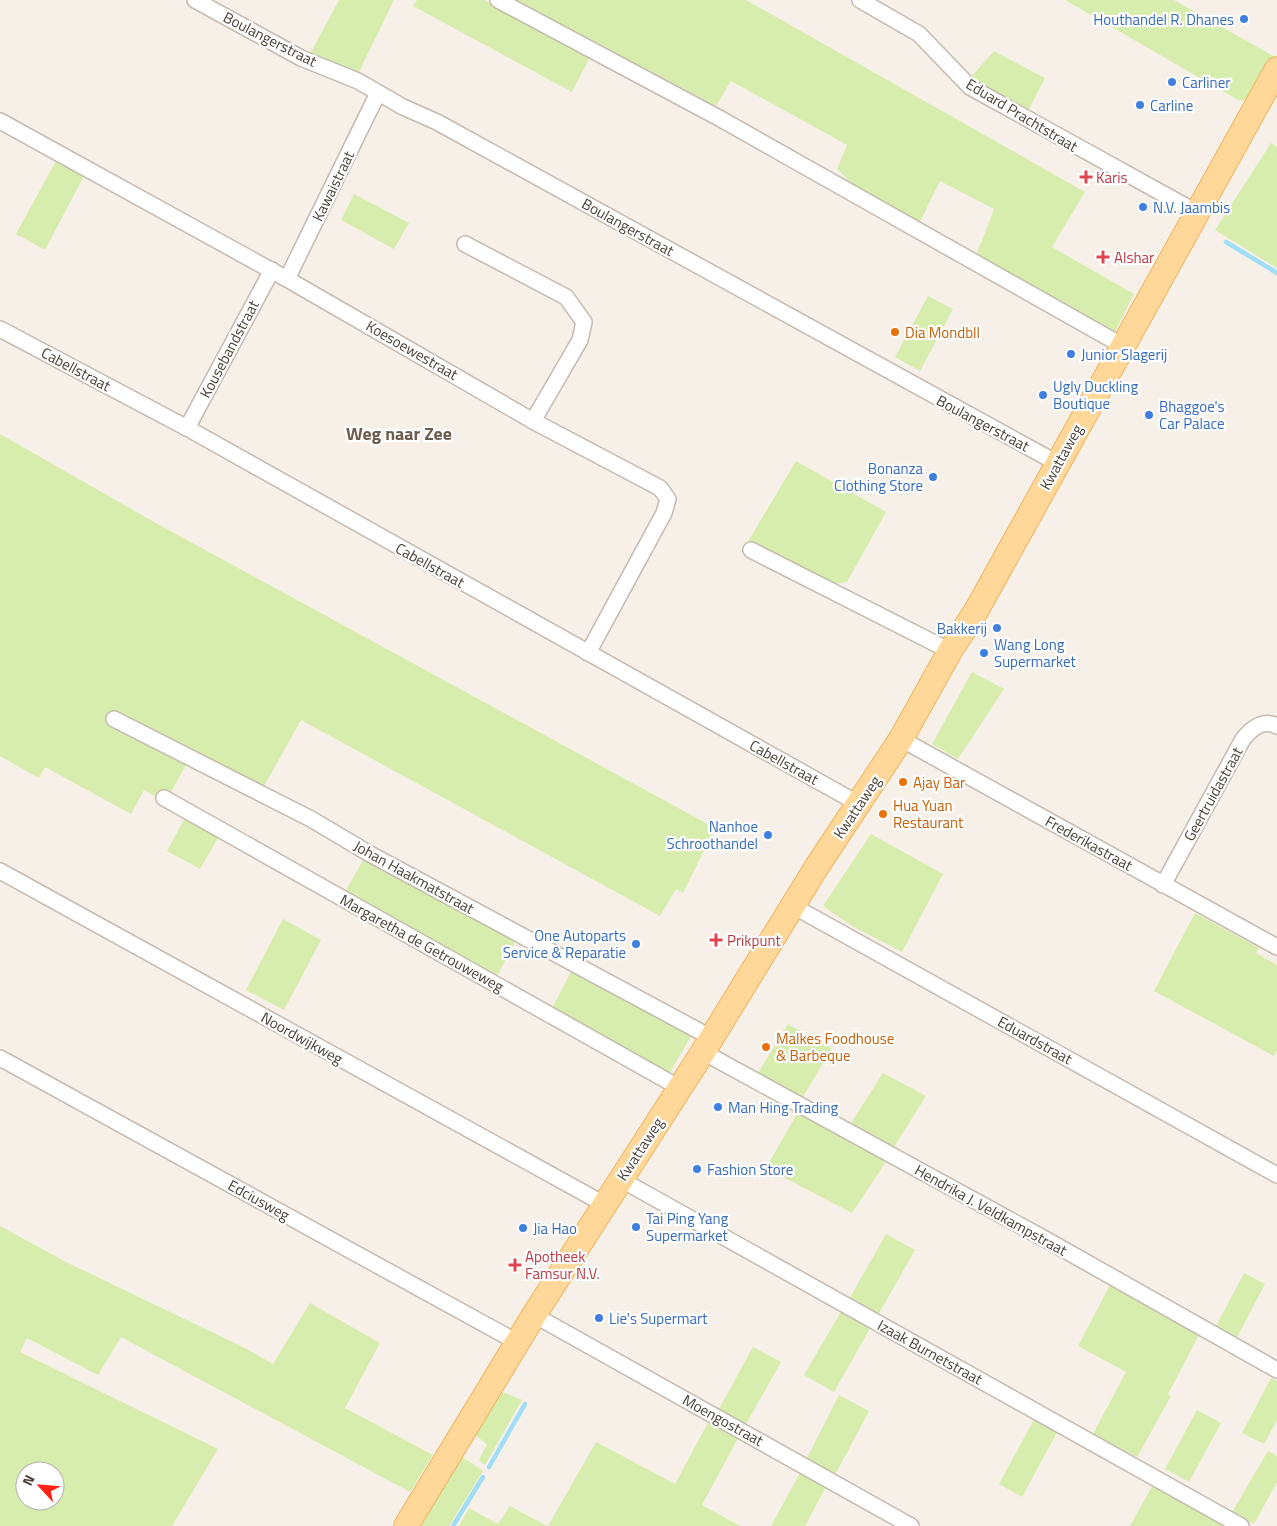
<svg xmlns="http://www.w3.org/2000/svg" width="1277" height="1526" font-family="'Titillium Web',sans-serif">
<rect width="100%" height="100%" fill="#f6f0e8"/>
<g fill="#d7edae" fill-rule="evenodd">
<path d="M339,0H394L357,76L309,56Z"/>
<path d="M417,0H484L591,55L572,92L413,6Z"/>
<path d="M515,0H746L1085,192L1052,247L1134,294L1113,336L975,258L994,209L940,181L918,226L866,197L837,169L847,145L731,81L716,106Z"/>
<path d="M1065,0H1174L1277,58L1249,101L1238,100Z"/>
<path d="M994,51L1045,78L1028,111L979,83L972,76Z"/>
<path d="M1271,143L1277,147V268L1215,230Z"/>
<path d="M57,159L85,174L45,250L16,234Z"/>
<path d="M354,194L409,223L394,249L341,220Z"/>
<path d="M928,296L953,309L920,371L895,357Z"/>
<path d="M0,434L154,522L715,828L683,893L676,889L660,916L301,720L258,797L189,759L166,802L144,790L131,814L45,767L39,778L0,756Z"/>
<path d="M796,461L886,512L847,582L826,585L746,545Z"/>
<path d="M972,672L1004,689L958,759L932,744Z"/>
<path d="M192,805L226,824L200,869L167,851Z"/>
<path d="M871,834L943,874L902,952L852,926L823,906Z"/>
<path d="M366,855L517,938L497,976L346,890Z"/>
<path d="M1195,913L1259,948L1256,953L1277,965V1050L1274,1056L1154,991Z"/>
<path d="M283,919L321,940L284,1010L246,990Z"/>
<path d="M572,970L690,1033V1038L669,1074L552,1008Z"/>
<path d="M788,1024L832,1048L801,1100L756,1076Z"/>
<path d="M883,1073L926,1096L894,1147L851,1123Z"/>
<path d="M798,1112L887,1160L852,1213L766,1168Z"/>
<path d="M0,1226L66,1262L245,1348L273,1364L310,1303L380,1343L345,1408L433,1455L410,1492L121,1337L98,1375L27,1338L20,1352L218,1449L172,1526H0ZM25,1471H55V1501H25Z"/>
<path d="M886,1234L915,1250L877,1317L848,1301Z"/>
<path d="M1244,1273L1265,1284L1235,1341L1214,1330Z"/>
<path d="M1110,1285L1199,1335L1168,1394L1171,1396L1137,1457L1093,1434L1126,1372L1078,1346Z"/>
<path d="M843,1308L872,1325L834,1392L804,1375Z"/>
<path d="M753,1347L781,1362L746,1424L719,1409Z"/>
<path d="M1271,1378L1277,1381V1420L1264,1444L1242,1433Z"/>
<path d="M500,1391L522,1400L485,1465L479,1460L487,1444L472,1433Z"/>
<path d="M839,1395L869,1411L834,1477L805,1462Z"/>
<path d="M1197,1410L1221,1423L1189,1482L1165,1469Z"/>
<path d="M1036,1416L1059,1429L1022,1497L999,1484Z"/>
<path d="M709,1421L738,1438L702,1505L740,1526H548L596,1442L675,1484Z"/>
<path d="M1268,1451L1277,1456V1482L1254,1524L1232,1512Z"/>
<path d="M459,1455L483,1471L449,1526H416Z"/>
<path d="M801,1471L827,1485L805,1526H771Z"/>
<path d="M1154,1483L1224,1521L1221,1526H1130Z"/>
<path d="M510,1506L547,1526H459L469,1508L498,1524Z"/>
</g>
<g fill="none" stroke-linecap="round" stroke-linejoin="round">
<g stroke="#a0ddf7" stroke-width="4.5">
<path d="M1226,242L1277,273"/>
<path d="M489,1467L525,1404"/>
<path d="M453,1526L483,1477"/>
</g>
<defs>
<g id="street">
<path d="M195,0L301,58L358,81L403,107L437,122L1057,463"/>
<path d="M498,0L719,118L1123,346"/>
<path d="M860,0L919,34L970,87L1196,212"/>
<path d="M0,121L287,279L533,421L660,488L668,499L664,513L588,653"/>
<path d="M465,244L566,297L584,322L580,340L533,421"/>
<path d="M287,279L378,93"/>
<path d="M0,329L187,428L859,804"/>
<path d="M187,428L272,270"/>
<path d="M751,550L950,651"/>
<path d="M114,719L311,819L370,854L712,1038"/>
<path d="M901,739L1277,947"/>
<path d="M164,798L680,1088"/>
<path d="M0,871L604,1204"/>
<path d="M1163,885L1243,739C1252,728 1263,719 1277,726"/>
<path d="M793,906L1277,1175"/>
<path d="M703,1052L1045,1239L1277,1370"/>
<path d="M0,1058L517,1342"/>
<path d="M620,1179L1241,1526"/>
<path d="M534,1315L911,1526"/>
</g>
<path id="primary" d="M406,1526L534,1315L703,1052L816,868L901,739L950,651L976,611L1277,69"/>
</defs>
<use href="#street" stroke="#c5baad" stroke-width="18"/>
<use href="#primary" stroke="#efb45d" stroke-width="26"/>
<use href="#street" stroke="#fff" stroke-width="15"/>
<use href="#primary" stroke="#ffd798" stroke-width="24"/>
</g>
<g fill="#3f7fe0" stroke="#fff" stroke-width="2">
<circle cx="1244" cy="19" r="5"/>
<circle cx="1172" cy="82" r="5"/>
<circle cx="1140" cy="105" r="5"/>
<circle cx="1143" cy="207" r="5"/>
<circle cx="1071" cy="354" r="5"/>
<circle cx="1043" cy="395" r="5"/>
<circle cx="1149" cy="415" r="5"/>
<circle cx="933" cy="477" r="5"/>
<circle cx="997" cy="628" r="5"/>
<circle cx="984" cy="653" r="5"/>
<circle cx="768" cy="835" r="5"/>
<circle cx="636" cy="944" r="5"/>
<circle cx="718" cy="1107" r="5"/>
<circle cx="697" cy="1169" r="5"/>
<circle cx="636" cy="1227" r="5"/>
<circle cx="523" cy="1228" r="5"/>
<circle cx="599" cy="1318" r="5"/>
</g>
<g fill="#e0444e" stroke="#fff" stroke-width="2">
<path d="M1083.5 169.5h5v5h5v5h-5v5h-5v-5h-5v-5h5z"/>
<path d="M1100.5 249.5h5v5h5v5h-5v5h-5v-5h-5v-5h5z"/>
<path d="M713.5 932.5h5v5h5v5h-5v5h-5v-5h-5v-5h5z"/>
<path d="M512.5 1257.5h5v5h5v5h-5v5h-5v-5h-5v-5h5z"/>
</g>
<g fill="#e8710a" stroke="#fff" stroke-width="2">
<circle cx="895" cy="332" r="5"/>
<circle cx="903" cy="782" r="5"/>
<circle cx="883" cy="814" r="5"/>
<circle cx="766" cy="1047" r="5"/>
</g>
<g text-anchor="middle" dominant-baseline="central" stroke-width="4.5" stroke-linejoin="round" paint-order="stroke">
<g font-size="15" fill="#366cbe" stroke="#fff" text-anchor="start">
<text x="1234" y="19" text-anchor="end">Houthandel R. Dhanes</text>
<text x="1182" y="82">Carliner</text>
<text x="1150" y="105">Carline</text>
<text x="1153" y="207">N.V. Jaambis</text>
<text x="1081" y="354">Junior Slagerij</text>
<text x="1053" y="386">Ugly Duckling<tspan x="1053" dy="17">Boutique</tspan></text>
<text x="1159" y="406">Bhaggoe's<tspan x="1159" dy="17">Car Palace</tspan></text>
<text x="923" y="468" text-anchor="end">Bonanza<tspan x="923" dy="17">Clothing Store</tspan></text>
<text x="987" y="628" text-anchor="end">Bakkerij</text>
<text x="994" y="644">Wang Long<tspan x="994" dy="17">Supermarket</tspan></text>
<text x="758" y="826" text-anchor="end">Nanhoe<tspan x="758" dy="17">Schroothandel</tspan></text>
<text x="626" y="935" text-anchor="end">One Autoparts<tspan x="626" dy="17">Service &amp; Reparatie</tspan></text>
<text x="728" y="1107">Man Hing Trading</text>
<text x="707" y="1169">Fashion Store</text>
<text x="646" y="1218">Tai Ping Yang<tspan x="646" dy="17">Supermarket</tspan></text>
<text x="533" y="1228">Jia Hao</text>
<text x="609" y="1318">Lie's Supermart</text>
</g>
<g font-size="15" fill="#4a4036" stroke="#fff">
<text transform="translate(270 39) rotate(27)">Boulangerstraat</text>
<text transform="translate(1022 115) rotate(31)">Eduard Prachtstraat</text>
<text transform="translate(333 186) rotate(-64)">Kawaistraat</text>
<text transform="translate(628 227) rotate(29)">Boulangerstraat</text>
<text transform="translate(229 349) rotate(-62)">Kousebandstraat</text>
<text transform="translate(412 350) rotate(30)">Koesoewestraat</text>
<text transform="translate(76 369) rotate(28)">Cabellstraat</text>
<text transform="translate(983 423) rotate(28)">Boulangerstraat</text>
<text transform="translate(1061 457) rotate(-61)">Kwattaweg</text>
<text transform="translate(430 565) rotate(29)">Cabellstraat</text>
<text transform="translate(784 762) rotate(29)">Cabellstraat</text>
<text transform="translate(1213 794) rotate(-61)">Geertruidastraat</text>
<text transform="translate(857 807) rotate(-56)">Kwattaweg</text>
<text transform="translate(1089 843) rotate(29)">Frederikastraat</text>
<text transform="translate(414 877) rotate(29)">Johan Haakmatstraat</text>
<text transform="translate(422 943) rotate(29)">Margaretha de Getrouweweg</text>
<text transform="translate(302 1038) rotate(29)">Noordwijkweg</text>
<text transform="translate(1035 1040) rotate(29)">Eduardstraat</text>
<text transform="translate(640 1149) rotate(-57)">Kwattaweg</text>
<text transform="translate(259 1200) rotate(29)">Edciusweg</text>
<text transform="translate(991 1210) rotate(29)">Hendrika J. Veldkampstraat</text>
<text transform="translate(930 1352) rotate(29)">Izaak Burnetstraat</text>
<text transform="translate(723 1420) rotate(29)">Moengostraat</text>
</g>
<g font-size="15" fill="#be3a42" stroke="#fff" text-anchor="start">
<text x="1096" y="177">Karis</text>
<text x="1114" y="257">Alshar</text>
<text x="727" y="940">Prikpunt</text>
<text x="525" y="1256">Apotheek<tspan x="525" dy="17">Famsur N.V.</tspan></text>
</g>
<g font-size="15" fill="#c56008" stroke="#fff" text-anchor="start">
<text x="905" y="332">Dia Mondbll</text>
<text x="913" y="782">Ajay Bar</text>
<text x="893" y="805">Hua Yuan<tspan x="893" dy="17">Restaurant</tspan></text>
<text x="776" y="1038">Malkes Foodhouse<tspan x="776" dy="17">&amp; Barbeque</tspan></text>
</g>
<g font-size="18" font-weight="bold" fill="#6e5d4c" stroke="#fff">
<text x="399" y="433">Weg naar Zee</text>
</g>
</g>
<g transform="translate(40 1486) rotate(296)"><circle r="24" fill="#ffffff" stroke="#b7b3af"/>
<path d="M0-4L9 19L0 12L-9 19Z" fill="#ff2116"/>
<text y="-8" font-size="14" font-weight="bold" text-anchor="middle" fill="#4a4036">N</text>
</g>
</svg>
